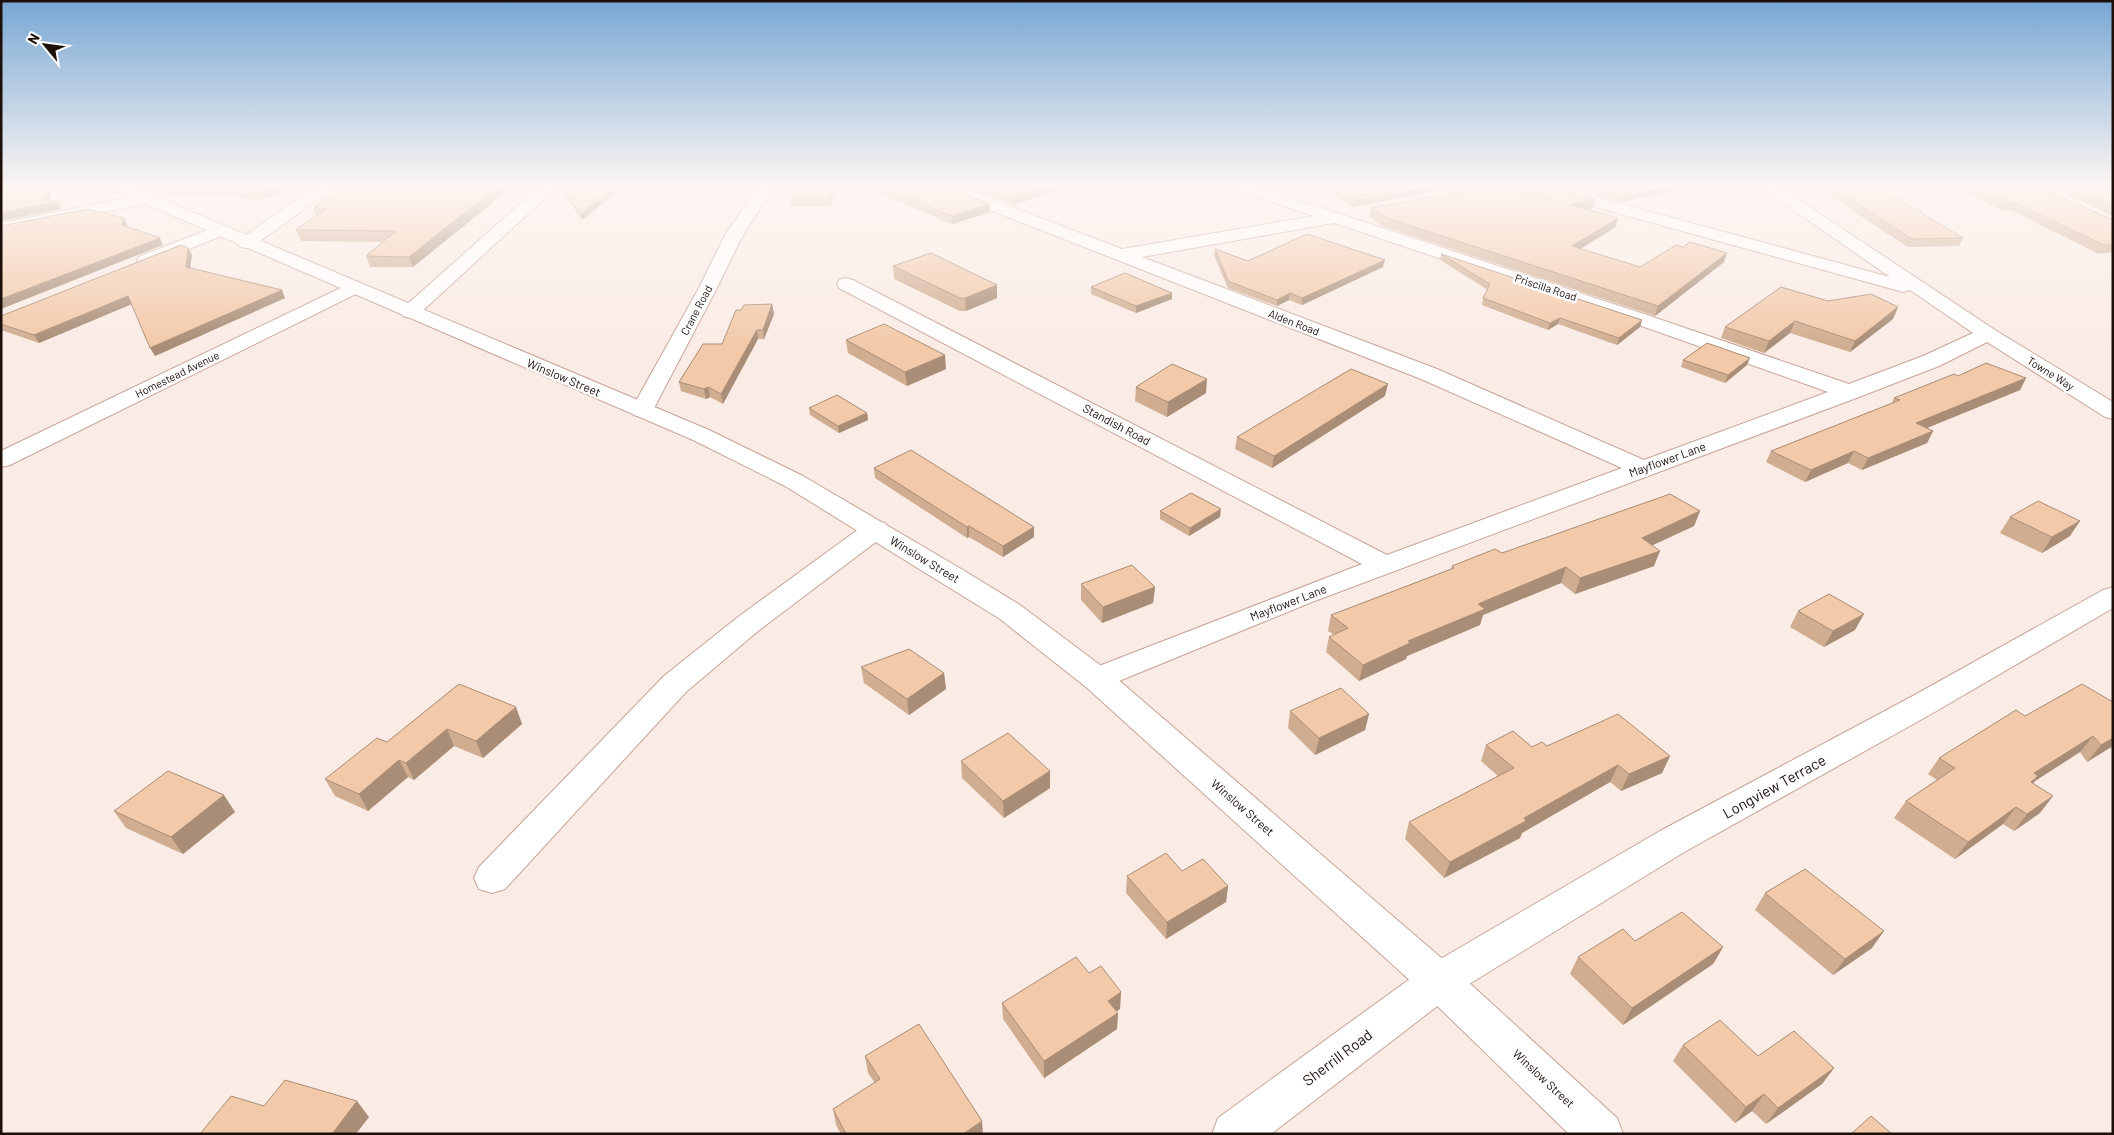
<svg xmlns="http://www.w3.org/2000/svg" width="2114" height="1135" font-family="Barlow,sans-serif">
<rect width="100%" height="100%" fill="#faebe5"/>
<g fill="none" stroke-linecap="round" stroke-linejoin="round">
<defs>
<g id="minor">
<path d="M317,186H336L252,247L246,248L240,247L237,243L240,239Z"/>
<path d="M540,186H558L417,316L410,318L403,316L400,312L403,308Z"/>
<path d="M759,186H775L743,235L718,286L653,410L650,415L642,417L634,415L631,410L700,286L725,235Z"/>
<path d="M934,186H957L1122,249L1314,216L1233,189L1231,186H1255L1650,316L1849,384L1923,356L1973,333L1910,290L1903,292L1896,290L1530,189L1528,186H1555L1890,277L1759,186H1778L1995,330L2113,402V419L2105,417L1987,342L1939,366L1859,397L1312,602L1097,690L1086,687L1082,679L1086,671L1362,564L839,288L837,284L839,280L846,278L853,280L1387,555L1622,468L1421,379L936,189ZM1334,223L1636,324L1828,392L1644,460L1437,369L1142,257Z"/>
<path d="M146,194L152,196L154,199L152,202L1,233V223Z"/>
<path d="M218,226L224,227L227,231L224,235L152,264L146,265L140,264L137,260L140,256Z"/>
<path d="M353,282L360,284L363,288L360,292L10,465L1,467V451Z"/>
<path d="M876,521L885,523L889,529L885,535L758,631L686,692L505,889L492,893L479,889L474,878L479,867L664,676L738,617L867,523Z"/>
<path d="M2113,587V608L1933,713L1686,851L1453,994L1271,1134H1212L1218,1118L1425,968L1660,831L1911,697L2103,590Z"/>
</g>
<path id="tertiary" d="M109,186H131L709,430L803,476L963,570L1020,605L1108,671L1453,968L1617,1118L1623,1134H1569L1425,994L1086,687L1000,619L785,486L693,440L111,189Z"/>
</defs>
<use href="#minor" stroke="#c7a496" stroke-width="2"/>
<use href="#tertiary" stroke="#c7a496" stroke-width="2"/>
<use href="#minor" fill="#fff" fill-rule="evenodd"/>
<use href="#tertiary" fill="#fff" fill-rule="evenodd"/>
</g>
<g fill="#d0ad91">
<path d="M301,186L269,198L159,196L155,188Z"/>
<path d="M345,186H513L413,267H370L366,256L384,242L301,241L296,230L317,216L314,209L316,208L315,206Z"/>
<path d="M575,186L582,220L568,200L566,194Z"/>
<path d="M798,186H839L830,206H791V200Z"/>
<path d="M862,186H945L990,204V212L952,224Z"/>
<path d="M963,186H1073L1013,205Z"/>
<path d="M1319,186H1464L1352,207Z"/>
<path d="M1531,186H1546L1595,199L1593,208L1587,209L1616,227L1580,249L1640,267L1724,262L1655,316L1385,227L1369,217L1371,208L1533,194L1530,191Z"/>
<path d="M1563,186H1690L1689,188L1621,202Z"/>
<path d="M1815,186H1877L1963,238L1959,246L1908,247Z"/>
<path d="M1955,186H2035L2113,220V252L2099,254L2011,210L2003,211Z"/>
<path d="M2049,186H2113V216Z"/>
<path d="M188,248L192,255L190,268L285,298L155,356L131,304L39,343L1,330V316Z"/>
<path d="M1215,249L1248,261L1383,267L1302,305L1289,300L1277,306L1228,288L1214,255Z"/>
<path d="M1441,254L1642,320L1640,327L1617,345L1558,324L1548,330L1482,305L1483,298L1488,290L1440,260Z"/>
<path d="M893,266L997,285V298L966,311H960L894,279Z"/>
<path d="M1091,287L1172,299L1136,313L1091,294Z"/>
<path d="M1828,301L1898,307L1893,319L1850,352L1790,333L1764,353L1721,338L1725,327Z"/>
<path d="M772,304L774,314L764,339H758L723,404L710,397L706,399L681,391L679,382L722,344L741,310Z"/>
<path d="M846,340L946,369L907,386L848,353Z"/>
<path d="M1683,360L1747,365L1725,383L1681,367Z"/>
<path d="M2026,378L2020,390L1926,428L1933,431L1927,443L1862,470L1848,463L1805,482L1766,462L1771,451L1892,403L1894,398Z"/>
<path d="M1136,387L1206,393L1167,417L1135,401Z"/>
<path d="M1385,396L1272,468L1235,449L1237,437Z"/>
<path d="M809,408L867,413L868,420L839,433L810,415Z"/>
<path d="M874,468L1034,527V537L1003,557L969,537L967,538L875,478Z"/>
<path d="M1160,511L1220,517L1189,536L1160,519Z"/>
<path d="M1700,511L1694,526L1652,545L1654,566L1575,594L1561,583L1483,615L1480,625L1407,656L1406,659L1359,681L1326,652L1329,637L1334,635L1328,631L1331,615L1451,569L1452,566Z"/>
<path d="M2010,517L2070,536L2042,553L2000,533Z"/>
<path d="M1081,584L1155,587L1153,603L1102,623L1081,600Z"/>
<path d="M1798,611L1855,630L1824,647L1790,627Z"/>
<path d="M861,667L944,673L946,689L909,715L864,683Z"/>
<path d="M459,684L522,724L483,758L454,746L414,780L408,777L368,811L335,796L325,779L387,742Z"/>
<path d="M2082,684L2113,746L2087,762L2080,752L2035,781L2033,783L2040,813L2014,831L2003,824L1955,859L1894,818L1906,801L1937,780L1928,774L1939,758L2025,716Z"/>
<path d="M1290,711L1369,714L1365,730L1315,755L1288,728Z"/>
<path d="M1486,745L1532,747L1547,746L1670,756L1662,773L1621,791L1610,782L1522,833L1520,838L1444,878L1405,839L1409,822L1498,776L1481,761Z"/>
<path d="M961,761L1050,771V788L1004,818L962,778Z"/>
<path d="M114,811L235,812L183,854L126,828Z"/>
<path d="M1182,871L1228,886L1226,902L1166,939L1126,893L1127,876Z"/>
<path d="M1765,893L1872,948L1833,975L1755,910Z"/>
<path d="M1635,941L1723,947L1713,964L1623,1025L1570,974L1578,957Z"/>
<path d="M1089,973L1121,992L1120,1009L1116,1011L1118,1013L1117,1029L1044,1078L1003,1019L1002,1003Z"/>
<path d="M1683,1045L1758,1056L1834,1068L1822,1084L1766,1124L1752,1111L1735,1123L1673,1061Z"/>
<path d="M865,1056L983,1134H841L836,1125L833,1109L875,1083L868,1073Z"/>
</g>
<g fill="#a98d76">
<path d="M48,186H52L50,203L58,202L62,209L1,221V213L46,199Z"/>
<path d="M275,186H301L269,198L265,190Z"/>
<path d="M498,186H513L413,267L409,257Z"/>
<path d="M617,186H626L582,220L581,214Z"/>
<path d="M836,186H839L830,206L829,200Z"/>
<path d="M1046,186H1073L1013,205L1012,197Z"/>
<path d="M1433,186H1464L1352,207L1353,201Z"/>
<path d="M1671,186H1690L1689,188L1621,202L1623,196Z"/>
<path d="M1595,199L1593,208L1568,214L1570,205Z"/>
<path d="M990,204V212L952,224L951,216Z"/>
<path d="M124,218L127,225L126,233L122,225Z"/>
<path d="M1618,218L1616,227L1569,256L1572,246Z"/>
<path d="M160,238L163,245L1,309V299Z"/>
<path d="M188,248L192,255L189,274L186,267Z"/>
<path d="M1727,253L1724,262L1655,316L1658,306Z"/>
<path d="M1385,260L1383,267L1302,305V298Z"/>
<path d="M997,285V298L966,311L965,298Z"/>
<path d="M282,290L285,298L155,356L150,348Z"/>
<path d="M1172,293V299L1136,313V306Z"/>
<path d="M1290,293L1289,300L1277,306V300Z"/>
<path d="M128,296L132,304L39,343L34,335Z"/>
<path d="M772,304L774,314L764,339L763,330Z"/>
<path d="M1898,307L1893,319L1850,352L1855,341Z"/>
<path d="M1560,318L1558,324L1548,330L1550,323Z"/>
<path d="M1642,320L1640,327L1617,345L1619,338Z"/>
<path d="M1795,321L1790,333L1764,353L1769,341Z"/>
<path d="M757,330L758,339L723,404L721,394Z"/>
<path d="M945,355L946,369L907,386L905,372Z"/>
<path d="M1750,358L1747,365L1725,383L1728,375Z"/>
<path d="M2026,378L2020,390L1910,435L1916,423Z"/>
<path d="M1207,379L1206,393L1167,417L1168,402Z"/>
<path d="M1388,384L1385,396L1272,468L1274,456Z"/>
<path d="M708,387L710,397L706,399L704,389Z"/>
<path d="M867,413L868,420L839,433L838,426Z"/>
<path d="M1933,431L1927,443L1862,470L1868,458Z"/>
<path d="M1854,451L1848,463L1805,482L1811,470Z"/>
<path d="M1221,509L1220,517L1189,536L1190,528Z"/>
<path d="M1700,511L1694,526L1636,553L1642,538Z"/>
<path d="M2080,521L2070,536L2042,553L2052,537Z"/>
<path d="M969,526V537L967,538V527Z"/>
<path d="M1034,527V537L1003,557V546Z"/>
<path d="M1660,551L1654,566L1575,594L1580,578Z"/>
<path d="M1566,567L1561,583L1483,615L1480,625L1407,656L1406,659L1359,681L1363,665L1478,604Z"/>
<path d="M1155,587L1153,603L1102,623L1103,607Z"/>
<path d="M1864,614L1855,630L1824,647L1833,631Z"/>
<path d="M944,673L946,689L909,715L907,699Z"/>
<path d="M516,707L522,724L483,758L476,741Z"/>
<path d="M1369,714L1365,730L1315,755L1319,738Z"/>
<path d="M447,729L454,746L414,780L406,763Z"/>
<path d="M2093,736L2080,752L2035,781L2026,793L2034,773Z"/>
<path d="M2113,738V746L2087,762L2101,745Z"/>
<path d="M1670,756L1662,773L1621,791L1629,774Z"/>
<path d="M399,760L408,777L368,811L359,794Z"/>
<path d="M1618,765L1610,782L1522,833L1520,838L1444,878L1450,862L1524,818Z"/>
<path d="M1050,771V788L1004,818L1003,801Z"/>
<path d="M224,795L235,812L183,854L171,837Z"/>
<path d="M2053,796L2040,813L2014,831L2027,814Z"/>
<path d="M2016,807L2003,824L1955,859L1968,842Z"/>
<path d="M1228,886L1226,902L1166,939L1167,922Z"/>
<path d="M1884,931L1872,948L1833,975L1845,959Z"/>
<path d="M1723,947L1713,964L1623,1025L1632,1008Z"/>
<path d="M1121,992L1120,1009L1108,1018V1001Z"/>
<path d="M1118,1013L1117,1029L1044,1078V1061Z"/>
<path d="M1834,1068L1822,1084L1766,1124L1778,1108Z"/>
<path d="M1764,1094L1752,1111L1735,1123L1746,1107Z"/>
<path d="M357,1101L369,1117L356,1134H332Z"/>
<path d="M982,1121L983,1134H963Z"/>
</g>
<g fill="#f2c9a9" stroke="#a98d76">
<path d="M1,186H48L46,199L58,202L1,213Z"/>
<path d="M158,186H275L265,190L155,188Z"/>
<path d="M345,186H498L409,257L366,256L396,231L296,230L326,209H314L319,206H315Z"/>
<path d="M575,186H617L581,214L566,194Z"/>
<path d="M798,186H836L829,200H791Z"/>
<path d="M881,186H945L990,204L951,216Z"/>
<path d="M984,186H1046L1012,197Z"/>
<path d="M1330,186H1433L1353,201Z"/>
<path d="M1495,186H1505L1550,199L1536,186H1546L1595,199L1570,205L1618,218L1572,246L1640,267L1676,245L1683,247L1690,242L1727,253L1658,306L1387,218L1371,208Z"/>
<path d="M1586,186H1671L1623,196Z"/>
<path d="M1830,186H1877L1963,238L1912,239Z"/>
<path d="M1974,186H2035L2113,220V245H2104L2015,203H2007Z"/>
<path d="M2069,186H2113V206Z"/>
<path d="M88,209L124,218L122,225L160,238L1,299V226Z"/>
<path d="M1307,234L1385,260L1302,298L1290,293L1277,300L1228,281L1215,249L1248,261Z"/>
<path d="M181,245L188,248L186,267L282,290L150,348L128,296L34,335L1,324V316Z"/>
<path d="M931,253L997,285L965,298H960L893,266Z"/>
<path d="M1441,254L1642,320L1619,338L1560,318L1550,323L1483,298L1490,284Z"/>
<path d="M1125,273L1172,293L1136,306L1091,287Z"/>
<path d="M1781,287L1828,301L1871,294L1898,307L1855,341L1795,321L1769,341L1725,327Z"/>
<path d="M772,304L763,330H757L721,394L708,387L704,389L679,382L703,344H722L736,310H741L744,305Z"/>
<path d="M884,324L945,355L905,372L846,340Z"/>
<path d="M1707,343L1750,358L1728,375L1683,360Z"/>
<path d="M1986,363L2026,378L1916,423L1933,431L1868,458L1854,451L1811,470L1771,451L1900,400L1894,398L1954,374L1958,376Z"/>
<path d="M1172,364L1207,379L1168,402L1136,387Z"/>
<path d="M1351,369L1388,384L1274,456L1237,437Z"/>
<path d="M837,395L867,413L838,426L809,408Z"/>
<path d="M911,450L1034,527L1003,546L969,526L967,527L874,468Z"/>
<path d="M1191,493L1221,509L1190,528L1160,511Z"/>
<path d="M1670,494L1700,511L1642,538L1660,551L1580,578L1566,567L1478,604L1485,609L1408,641L1410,643L1363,665L1329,637L1348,628L1331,615L1454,568L1452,566L1495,549L1502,553Z"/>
<path d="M2038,501L2080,521L2052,537L2010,517Z"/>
<path d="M1132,565L1155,587L1103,607L1081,584Z"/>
<path d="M1829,594L1864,614L1833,631L1798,611Z"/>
<path d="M909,649L944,673L907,699L861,667Z"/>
<path d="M459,684L516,707L476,741L447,729L406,763L399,760L359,794L325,779L377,738L387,742Z"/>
<path d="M2082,684L2113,702V738L2101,745L2093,736L2034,773L2038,776L2031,782L2053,796L2027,814L2016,807L1968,842L1906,801L1955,768L1939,758L2016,710L2025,716Z"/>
<path d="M1341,688L1369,714L1319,738L1290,711Z"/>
<path d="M1618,714L1670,756L1629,774L1618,765L1524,818L1526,821L1450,862L1409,822L1514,768L1486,745L1513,731L1532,747L1542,742L1547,746Z"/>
<path d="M1008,733L1050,771L1003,801L961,761Z"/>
<path d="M168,771L224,795L171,837L114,811Z"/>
<path d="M1166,853L1182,871L1203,859L1228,886L1167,922L1127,876Z"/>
<path d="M1805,869L1884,931L1845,959L1765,893Z"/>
<path d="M1682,912L1723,947L1632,1008L1578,957L1623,929L1635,941Z"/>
<path d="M1076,957L1089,973L1101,966L1121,992L1108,1001L1118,1013L1044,1061L1002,1003Z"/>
<path d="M1720,1020L1758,1056L1794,1031L1834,1068L1778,1108L1764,1094L1746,1107L1683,1045Z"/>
<path d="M919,1024L982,1121L963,1134H846L833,1109L880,1079L865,1056Z"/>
<path d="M285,1080L357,1101L332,1134H200L231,1096L264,1106Z"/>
<path d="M1871,1116L1892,1134H1851Z"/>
</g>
<linearGradient id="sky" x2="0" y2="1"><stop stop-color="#78a7d4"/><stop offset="0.54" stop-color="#fdf6f3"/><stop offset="1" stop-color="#fdf6f3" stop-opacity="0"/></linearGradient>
<rect width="2114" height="345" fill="url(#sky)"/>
<g text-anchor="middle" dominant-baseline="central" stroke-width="5" stroke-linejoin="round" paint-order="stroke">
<g font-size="11" fill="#1d100b" stroke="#fcfcfc">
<text transform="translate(1546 287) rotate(18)">Priscilla Road</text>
<text transform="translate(696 310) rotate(-62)">Crane Road</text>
<text transform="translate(1294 322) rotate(21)">Alden Road</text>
<text transform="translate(2051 373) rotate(32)">Towne Way</text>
<text transform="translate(177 374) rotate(-26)">Homestead Avenue</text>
</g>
<g font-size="12" fill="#1d100b" stroke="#fcfcfc">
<text transform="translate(564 377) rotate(23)">Winslow Street</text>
<text transform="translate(1117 424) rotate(28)">Standish Road</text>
<text transform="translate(1667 459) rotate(-20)">Mayflower Lane</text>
<text transform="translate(925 559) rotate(31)">Winslow Street</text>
<text transform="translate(1288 602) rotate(-21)">Mayflower Lane</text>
<text transform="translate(1243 807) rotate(41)">Winslow Street</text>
<text transform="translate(1544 1078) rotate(43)">Winslow Street</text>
</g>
<g font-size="15" fill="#1d100b" stroke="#fcfcfc">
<text transform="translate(1774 786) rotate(-29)">Longview Terrace</text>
<text transform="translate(1337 1057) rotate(-37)">Sherrill Road</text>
</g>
</g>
<rect width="2114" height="1135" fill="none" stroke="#1d100b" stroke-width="5"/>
<g transform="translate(45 45) rotate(299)" stroke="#fcfcfc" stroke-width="4" paint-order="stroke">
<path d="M0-4L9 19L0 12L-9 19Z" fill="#1d100b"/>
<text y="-8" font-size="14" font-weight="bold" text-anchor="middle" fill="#1d100b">N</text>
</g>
</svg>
